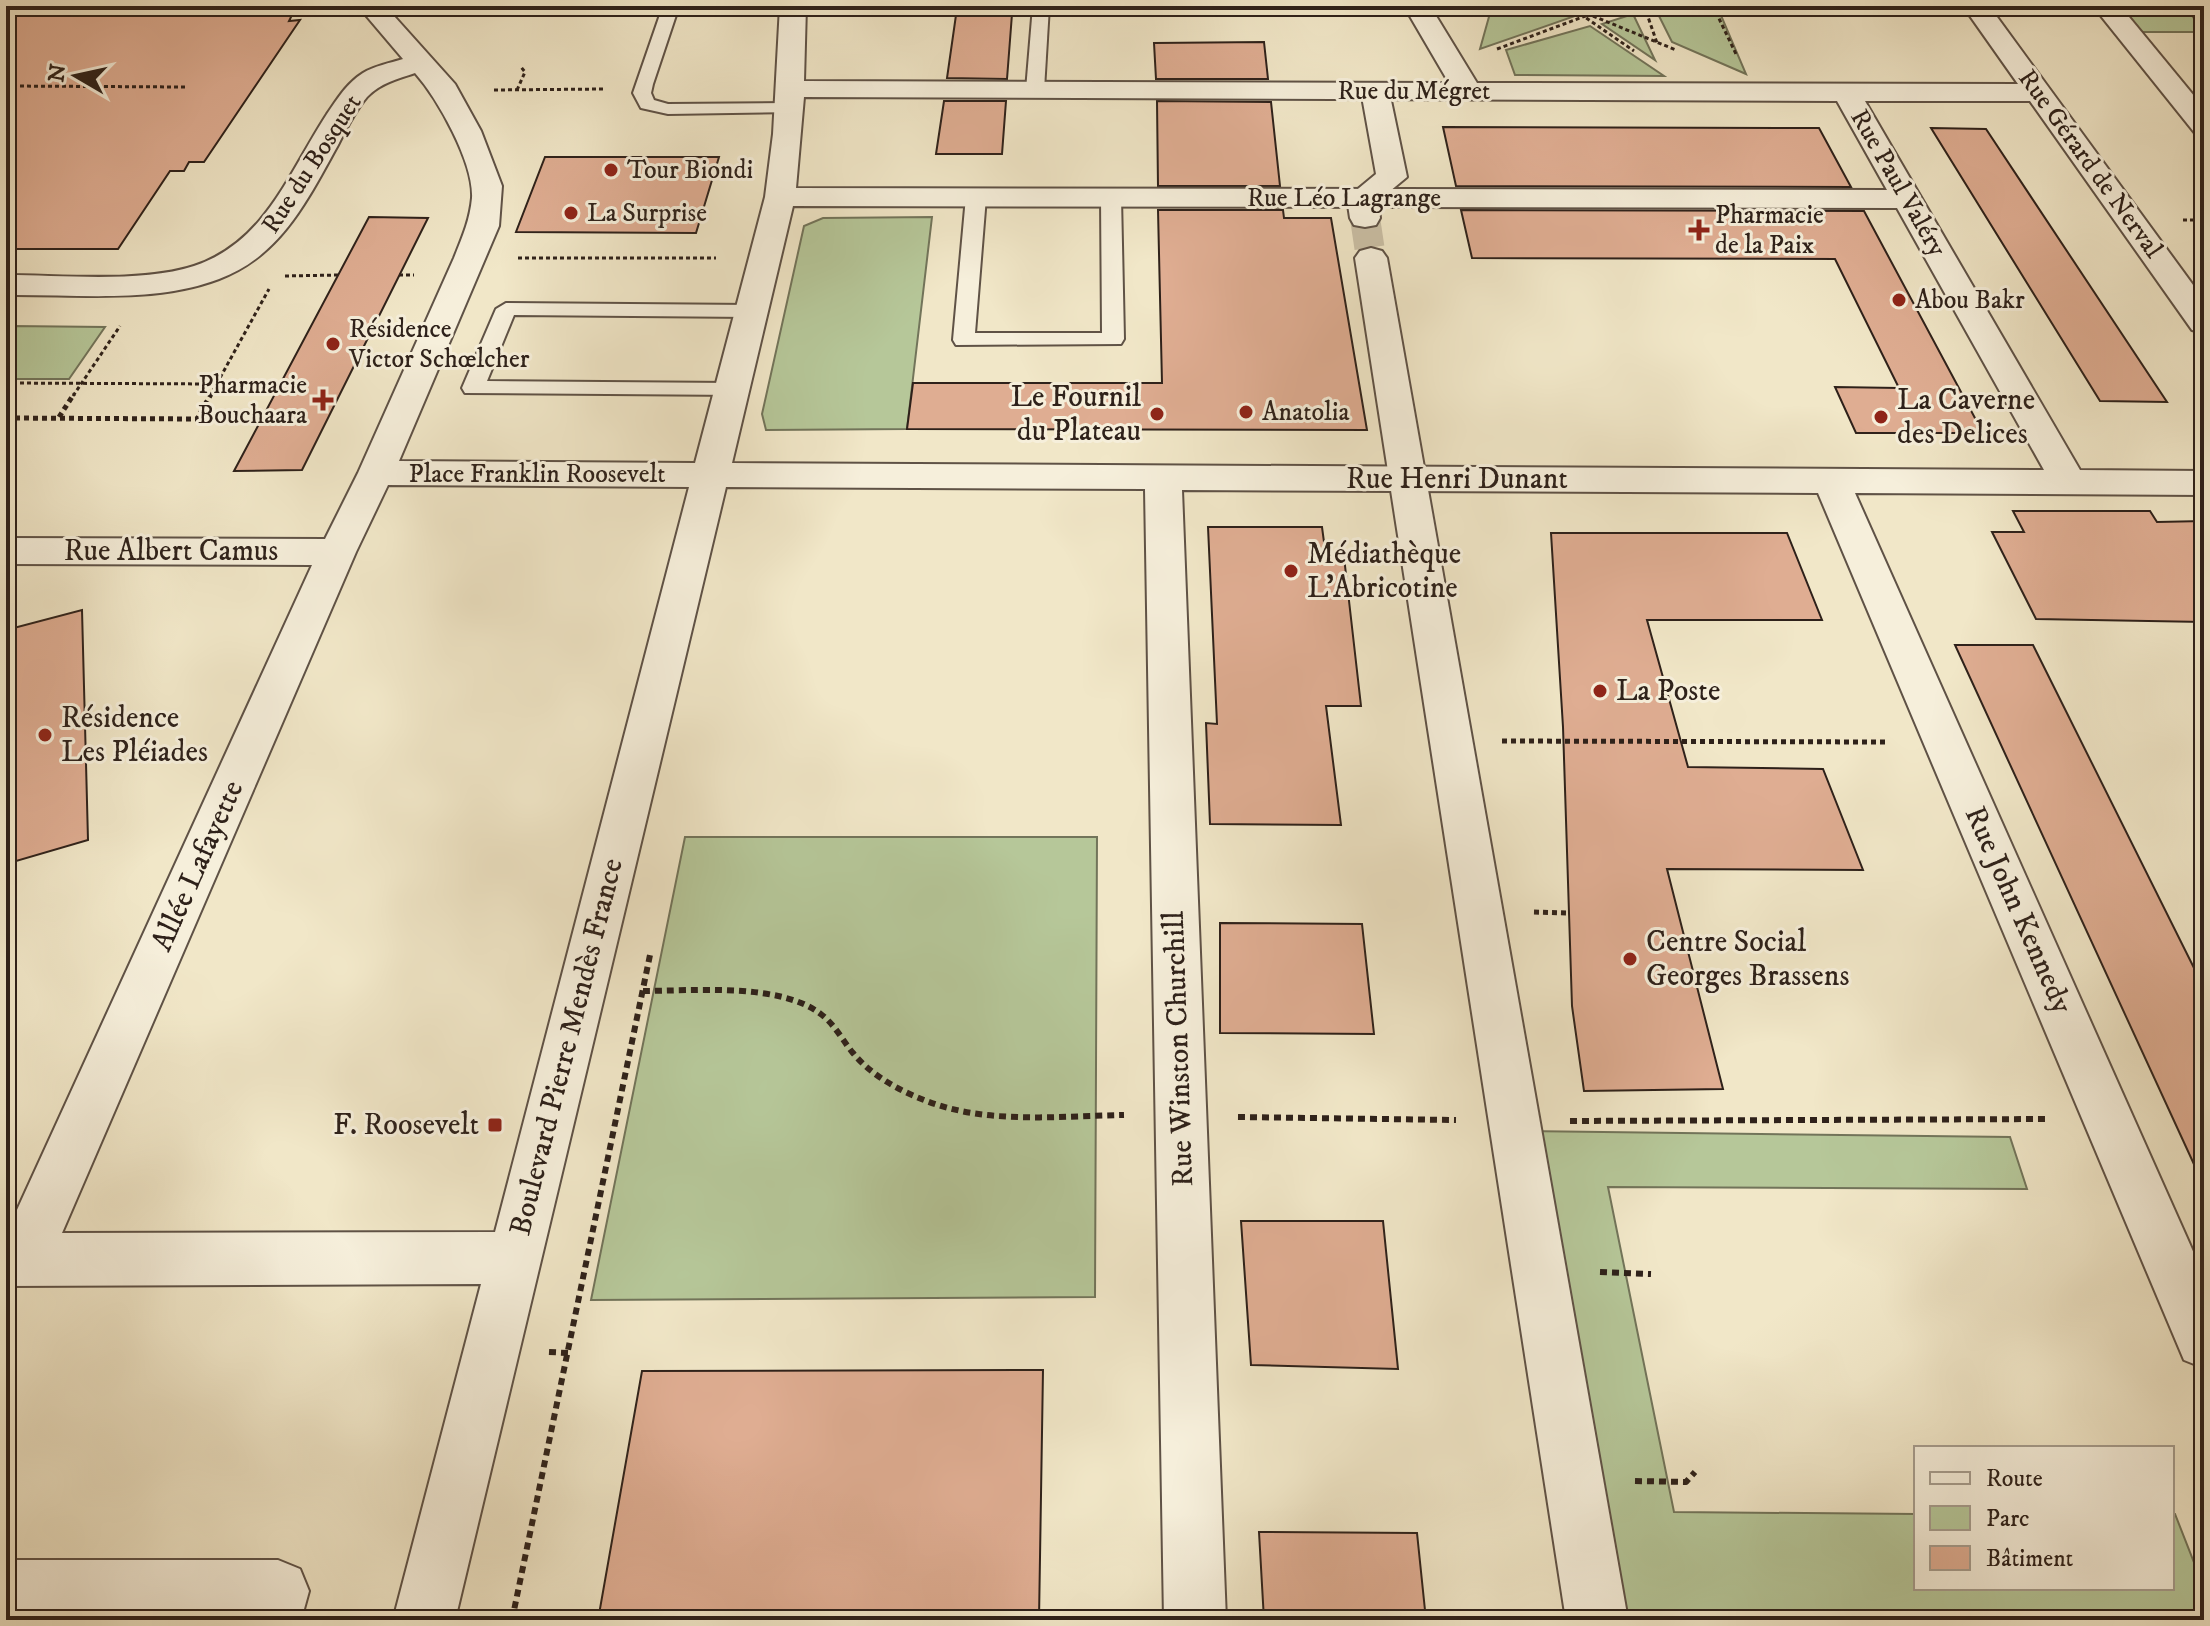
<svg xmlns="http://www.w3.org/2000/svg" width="2210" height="1626" font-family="'IM FELL DW Pica',serif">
<rect width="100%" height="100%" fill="#f1e7c8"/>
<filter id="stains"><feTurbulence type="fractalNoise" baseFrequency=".0025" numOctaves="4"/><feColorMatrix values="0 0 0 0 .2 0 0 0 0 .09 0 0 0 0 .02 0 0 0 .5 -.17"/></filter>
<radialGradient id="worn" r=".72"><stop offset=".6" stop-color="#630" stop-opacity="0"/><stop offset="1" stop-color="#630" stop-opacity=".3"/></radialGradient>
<g fill="#b6c799" stroke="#72745a" stroke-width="2">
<path d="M1492,6H1561L1575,16L1480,49Z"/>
<path d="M1654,6H1717L1746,74L1672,42Z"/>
<path d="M2119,6H2204V16L2193,17L2204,32H2141Z"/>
<path d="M1633,14L1655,60L1602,24Z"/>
<path d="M1590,26L1664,76L1515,75L1506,50Z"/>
<path d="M932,217L907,429L766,430L762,414L804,226L823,218Z"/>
<path d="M12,326L105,327L69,379H6V334Z"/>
<path d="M685,837H1097L1095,1297L591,1300Z"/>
<path d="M1516,1131L2010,1137L2027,1189L1608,1187L1674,1512L1916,1514V1588H2172V1514H2175L2204,1588V1620H1597Z"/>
</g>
<g fill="#dfad92" stroke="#2e211a" stroke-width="2">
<path d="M6,6H129L125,11L292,15L289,21L300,20L204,162H189L184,171H170L118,249H6Z"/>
<path d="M1012,14L1007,79L947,78L956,15Z"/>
<path d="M1264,42L1268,79H1156L1154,43Z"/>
<path d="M944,101H1006L1002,154H936Z"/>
<path d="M1157,101L1271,102L1280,186H1158Z"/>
<path d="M1443,127L1819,128L1851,187L1456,186Z"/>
<path d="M1931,128L1986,129L2167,402L2100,401Z"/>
<path d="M545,157H719L696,233L516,232Z"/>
<path d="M1158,210H1283L1284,218H1331L1367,430L907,429L913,383H1162Z"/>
<path d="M1461,210L1864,211L1983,433H1856L1835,387L1899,388L1835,259L1472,258Z"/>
<path d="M369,217L428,218L302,470L234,471Z"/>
<path d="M2013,511H2150L2157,522L2204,521V622L2036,619L1992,532H2024Z"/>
<path d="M1208,527H1322L1326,557H1344L1361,706H1326L1341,825L1210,824L1206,723L1217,724Z"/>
<path d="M1551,533H1787L1822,620H1647L1688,767L1823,769L1863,870L1667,869L1723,1089L1584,1091L1572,1006L1563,727Z"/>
<path d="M82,610L88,840L6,864V630Z"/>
<path d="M1955,645H2033L2204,988V1186Z"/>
<path d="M1220,923L1362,924L1374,1034L1220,1033Z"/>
<path d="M1241,1221H1383L1398,1369L1251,1365Z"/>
<path d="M1043,1370L1039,1620H598L642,1371Z"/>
<path d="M1259,1532L1417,1533L1426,1620H1264Z"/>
</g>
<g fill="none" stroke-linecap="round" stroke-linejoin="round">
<path stroke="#cabfa5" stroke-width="30" stroke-dasharray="30 15" stroke-linecap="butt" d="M1365,218L1371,258"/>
<defs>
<g id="service">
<path d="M663,6H679L653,84L651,93L654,100L668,104L789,103L795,104L798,108L795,112L668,114L641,108L633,93Z"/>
<path d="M1033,6H1049L1044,90L1035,95L1026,90Z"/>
<path d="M976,191L986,197L975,333H1102L1101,197L1111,191L1118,193L1121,197L1124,339L1121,344L956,345L953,340L966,197Z"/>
<path d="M506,303L752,305L762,311L752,317L514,315L487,381L732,383L740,385L743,390L740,395L465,393L462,388L496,309Z"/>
</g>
<g id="pedestrian">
<path d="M1375,83L1385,85L1389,91L1407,177L1378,201L1380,218L1376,225L1365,227L1354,225L1350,218L1347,198L1376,174L1361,91L1365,85Z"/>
<path d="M1371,248L1382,251L1387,258L1628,1620H1566L1355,258L1360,251Z"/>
</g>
<g id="minor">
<path d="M358,6H385L455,84L481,131L502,186L499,226L399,461L695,463L765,197L773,134L780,6H806L804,81L1449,83L1404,6H1430L1477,83L2018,84L1963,6H1989L2204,300V333L2192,330L2030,101H1865L2080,470L2204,471V495L1855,493L2204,1276V1368L2184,1360L1818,493L1182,490L1226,1620H1164L1145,489L726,487L455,1620H393L481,1284L6,1286V1234L312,565L6,564V538L325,539L358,473L454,258C462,238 470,220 472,198C474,163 438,99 415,73C398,79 380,83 367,97C355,111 346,129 338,145C308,199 281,256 219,279C153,304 76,294 6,295V275C62,275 142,283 194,266C266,242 289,172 327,114C338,98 347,83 363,73C374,66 390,63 403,59ZM804,97L1837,101L1887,190L796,188ZM793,206L1897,208L2044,470L732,463ZM388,485L689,487L495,1232L62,1233L356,552Z"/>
<path d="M2093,6H2120L2204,108V135L2194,132Z"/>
<path d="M6,1560H278L300,1569L309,1591L301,1620H6Z"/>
</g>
</defs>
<use href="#service" stroke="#5f5246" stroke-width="4"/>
<use href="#pedestrian" stroke="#5f5246" stroke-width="4"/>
<use href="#minor" stroke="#5f5246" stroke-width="4"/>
<g stroke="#2e211a" stroke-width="3" stroke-dasharray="4 3" stroke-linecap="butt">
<path d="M1569,6L1634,51"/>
<path d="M1633,6L1647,14L1657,43"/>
<path d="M1713,6L1736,54"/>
<path d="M1593,16L1676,50"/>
<path d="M1497,49L1612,6"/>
<path d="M6,86L186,87"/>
<path d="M494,90L604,89"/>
<path d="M517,90L525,72L521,67"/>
<path d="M2183,220H2204"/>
<path d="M518,258H716"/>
<path d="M399,275H414"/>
<path d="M285,276L338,275"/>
<path d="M6,383L216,384"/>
<path d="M73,396L120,326"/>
<path d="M210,396L269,289"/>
</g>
<g stroke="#2e211a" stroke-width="5" stroke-dasharray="5 4" stroke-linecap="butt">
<path d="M59,417L74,394"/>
<path d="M6,418L197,419L211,394"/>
<path d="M1502,741L1888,742"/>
<path d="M1534,912L1569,913"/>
</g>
<g stroke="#2e211a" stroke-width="6" stroke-dasharray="7 5" stroke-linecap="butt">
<path d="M643,991C693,991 781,982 822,1015C835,1025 843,1041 853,1053C871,1075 898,1090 924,1100C986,1125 1059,1116 1124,1115"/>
<path d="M1238,1117L1456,1120"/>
<path d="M1570,1121L2048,1119"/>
<path d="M1600,1272L1651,1274"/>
<path d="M549,1352L568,1353"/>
<path d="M1635,1481L1686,1482L1695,1472"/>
<path d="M512,1620L650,955"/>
</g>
<use href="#service" fill="#f6efdb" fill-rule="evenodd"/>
<use href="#pedestrian" fill="#f6efdb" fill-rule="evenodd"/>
<use href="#minor" fill="#f6efdb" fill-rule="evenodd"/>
</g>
<g fill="#8f2418" stroke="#f6efdb" stroke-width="3">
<circle cx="611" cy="170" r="8"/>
<circle cx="571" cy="213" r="8"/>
<path d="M1695 218h8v8h8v8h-8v8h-8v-8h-8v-8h8z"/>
<circle cx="1899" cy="300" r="8"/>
<circle cx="333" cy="344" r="8"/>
<path d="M319 388h8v8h8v8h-8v8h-8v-8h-8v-8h8z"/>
<circle cx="1246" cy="412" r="8"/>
<circle cx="1157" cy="414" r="8"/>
<circle cx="1881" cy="417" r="8"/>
<circle cx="1291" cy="571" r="8"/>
<circle cx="1600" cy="691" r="8"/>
<circle cx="45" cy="735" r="8"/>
<circle cx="1630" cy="959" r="8"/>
<rect x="487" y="1117" width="16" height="16" rx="4"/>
</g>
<g text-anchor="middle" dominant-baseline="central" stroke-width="6" stroke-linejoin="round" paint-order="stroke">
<g font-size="26" fill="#2e211a" stroke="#f6efdb">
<text x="1414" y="91">Rue du Mégret</text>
<text transform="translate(312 164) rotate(-57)">Rue du Bosquet</text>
<text transform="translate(2090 164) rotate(54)">Rue Gérard de Nerval</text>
<text transform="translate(1898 183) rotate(60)">Rue Paul Valéry</text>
<text x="1344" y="198">Rue Léo Lagrange</text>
<text x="537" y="474">Place Franklin Roosevelt</text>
</g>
<g font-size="26" fill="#2e211a" stroke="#f6efdb" text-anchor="start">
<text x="627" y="170">Tour Biondi</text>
<text x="587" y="213">La Surprise</text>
<text x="1715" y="215">Pharmacie<tspan x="1715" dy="30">de la Paix</tspan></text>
<text x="1915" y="300">Abou Bakr</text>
<text x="349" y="329">Résidence<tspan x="349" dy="30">Victor Schœlcher</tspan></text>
<text x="307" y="385" text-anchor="end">Pharmacie<tspan x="307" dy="30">Bouchaara</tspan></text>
<text x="1262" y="412">Anatolia</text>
</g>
<g font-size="30" fill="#2e211a" stroke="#f6efdb" text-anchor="start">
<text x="1141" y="397" text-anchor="end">Le Fournil<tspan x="1141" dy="34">du Plateau</tspan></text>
<text x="1897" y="400">La Caverne<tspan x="1897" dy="34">des Delices</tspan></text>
<text x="1307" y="554">Médiathèque<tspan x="1307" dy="34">L'Abricotine</tspan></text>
<text x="1616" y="691">La Poste</text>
<text x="61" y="718">Résidence<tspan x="61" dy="34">Les Pléiades</tspan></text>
<text x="1646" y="942">Centre Social<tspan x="1646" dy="34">Georges Brassens</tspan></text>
<text x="479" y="1125" text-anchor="end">F. Roosevelt</text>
</g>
<g font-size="30" fill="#2e211a" stroke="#f6efdb">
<text x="1457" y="479">Rue Henri Dunant</text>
<text x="171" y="551">Rue Albert Camus</text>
<text transform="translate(198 866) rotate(-66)">Allée Lafayette</text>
<text transform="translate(2018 910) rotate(66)">Rue John Kennedy</text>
<text transform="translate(567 1047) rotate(-76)">Boulevard Pierre Mendès France</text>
<text transform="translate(1179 1049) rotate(-92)">Rue Winston Churchill</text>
</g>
</g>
<rect width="2210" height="1626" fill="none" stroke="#f1e7c8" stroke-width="32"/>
<rect x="8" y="8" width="2194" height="1610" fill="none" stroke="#2e211a" stroke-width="4"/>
<rect x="16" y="16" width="2178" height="1594" fill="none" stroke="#2e211a" stroke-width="2"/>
<rect x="1914" y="1446" width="260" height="144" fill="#f6efdb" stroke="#a69d8e" stroke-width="2"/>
<rect x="1930" y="1472" width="40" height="12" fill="#f6efdb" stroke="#a69d8e" stroke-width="2"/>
<text x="1986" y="1486" font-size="24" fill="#2e211a">Route</text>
<rect x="1930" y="1506" width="40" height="24" fill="#b6c799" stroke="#a69d8e" stroke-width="2"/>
<text x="1986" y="1526" font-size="24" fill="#2e211a">Parc</text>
<rect x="1930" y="1546" width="40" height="24" fill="#dfad92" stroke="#a69d8e" stroke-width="2"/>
<text x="1986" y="1566" font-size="24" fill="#2e211a">Bâtiment</text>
<g transform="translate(76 76) rotate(279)" stroke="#f6efdb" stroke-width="6" paint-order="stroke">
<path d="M0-6L14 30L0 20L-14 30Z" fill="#2e211a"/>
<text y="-12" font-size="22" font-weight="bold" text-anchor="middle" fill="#2e211a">N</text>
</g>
<rect width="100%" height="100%" filter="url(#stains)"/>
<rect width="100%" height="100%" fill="url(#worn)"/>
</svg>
